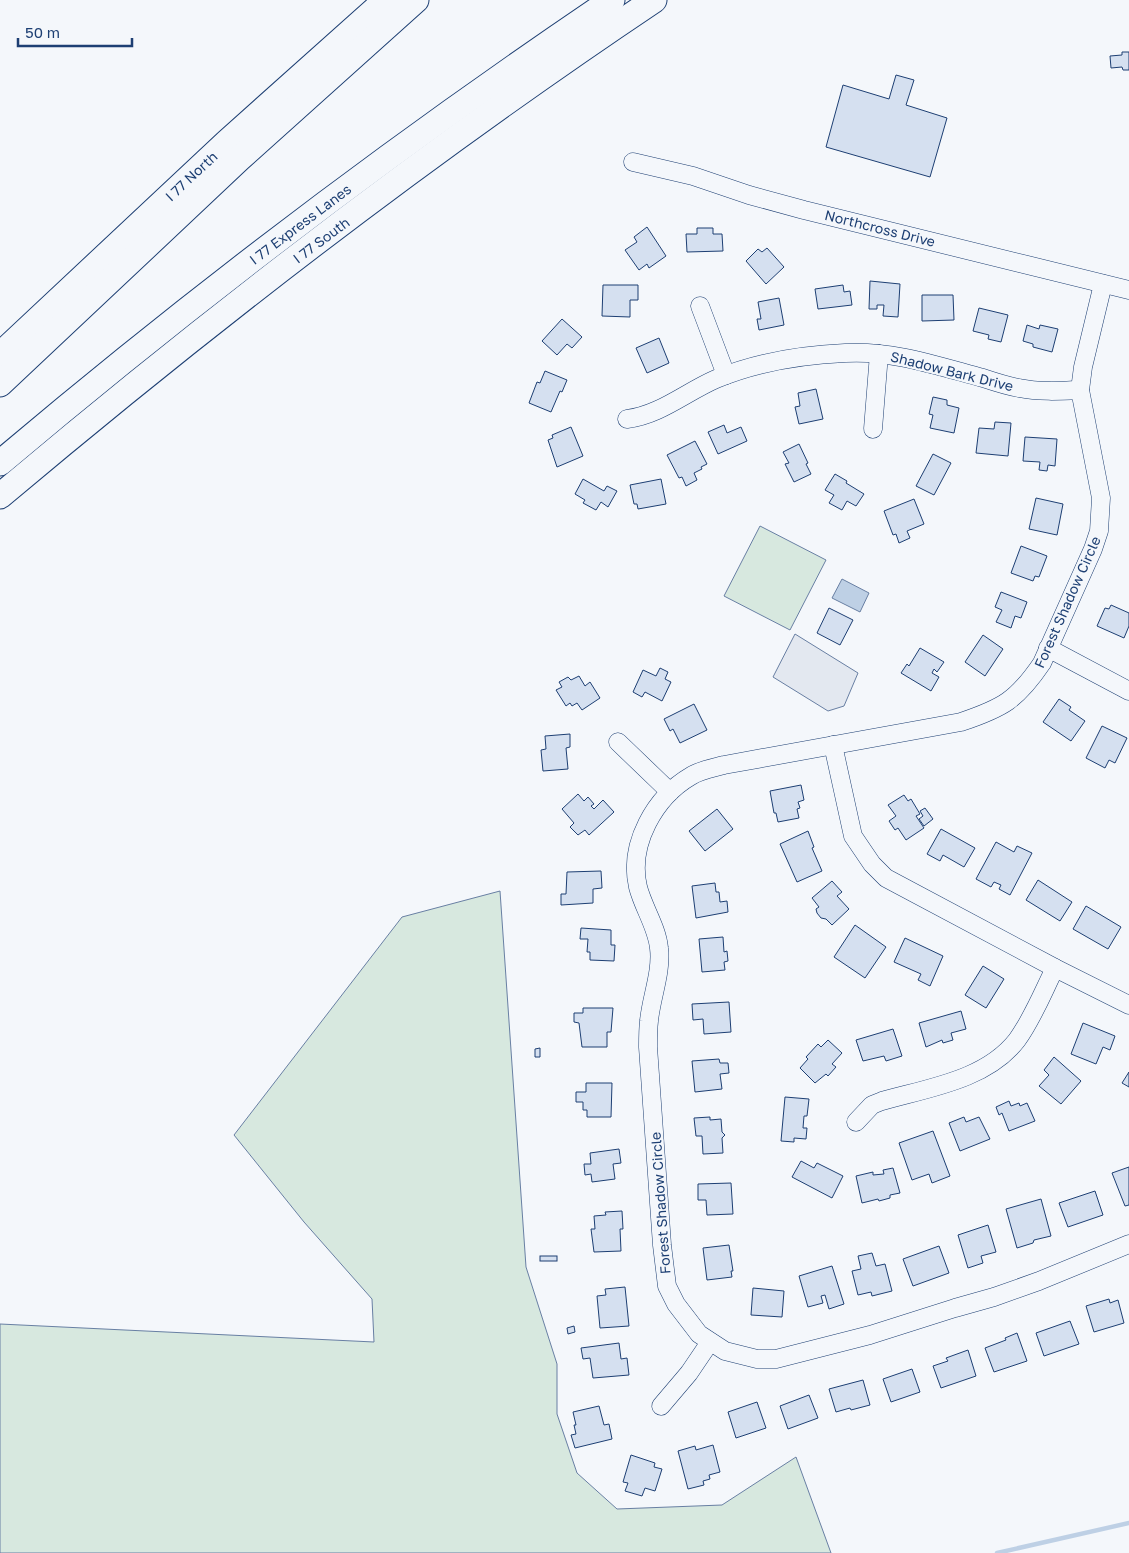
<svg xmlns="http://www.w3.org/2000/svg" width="1129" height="1553" font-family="'Golos Text',sans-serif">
<rect width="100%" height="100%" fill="#f4f7fb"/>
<g fill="#d7e8df" stroke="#687fa3">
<path d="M760,526L826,560L790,630L724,596Z"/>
<path d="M500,891L526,1267L557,1364V1414L577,1473L617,1509L722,1505L796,1457L831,1553H0V1324L374,1342L372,1299L304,1222L234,1135L402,917Z"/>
</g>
<path fill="#e3e8f0" stroke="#687fa3" d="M795,634L858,673L844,706L828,711L773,677Z"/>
<path fill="#bed0e5" stroke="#687fa3" d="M842,579L869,593L860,612L832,598Z"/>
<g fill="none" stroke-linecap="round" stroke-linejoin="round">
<path stroke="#bed0e5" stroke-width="4.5" d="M997,1553L1129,1523"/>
</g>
<g fill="#d5e0f0" stroke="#1d3f73">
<path d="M1122,52H1129V70H1123L1122,67L1111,68L1110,56L1122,55Z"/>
<path d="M896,75L914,80L906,105L947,118L930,177L826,147L843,85L889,99Z"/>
<path d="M647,227L666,256L649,268L647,264L639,270L625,250L637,242L634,237Z"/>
<path d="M697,228H713V234H722L723,251L687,252L686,234H697Z"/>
<path d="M767,248L784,267L766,284L746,261L758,249L762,252Z"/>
<path d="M870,281L900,284L898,317L883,316L884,305H877V309H869Z"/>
<path d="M603,285H638V300H630V317L602,316Z"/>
<path d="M843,285L844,292L850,291L852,305L818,309L815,289Z"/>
<path d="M922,295H953L954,320L922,321Z"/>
<path d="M779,298L784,325L759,330L757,319H761L758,302Z"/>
<path d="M979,308L1008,315L1001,342L988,339L989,335L973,331Z"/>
<path d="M562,319L582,337L572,348L567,344L557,355L542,341Z"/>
<path d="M1027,325L1039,329L1040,325L1058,329L1052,352L1033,347V344L1023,341Z"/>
<path d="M659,338L669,363L647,373L636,348Z"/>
<path d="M545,371L567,380L562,392L560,391L551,412L529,403L537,382L540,383Z"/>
<path d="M816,389L823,419L799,424L795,407L800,406L798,393Z"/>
<path d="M933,397L947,400V405L959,408L954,433L930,428L933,415L929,414Z"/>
<path d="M995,422L1011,423L1008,456L976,453L979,428L994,429Z"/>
<path d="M724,425L727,433L741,427L747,441L718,454L708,432Z"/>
<path d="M571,427L583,456L557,467L548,440L553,438L552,435Z"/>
<path d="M1025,437L1057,439L1055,466L1048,465L1047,471L1039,470L1040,462L1023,461Z"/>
<path d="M695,441L707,464L701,467L702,469L694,473L697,480L686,486L682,477L679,478L667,455Z"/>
<path d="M799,444L808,463L806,464L811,474L794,482L785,464L789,463L783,452Z"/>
<path d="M933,454L951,463L934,495L916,486Z"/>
<path d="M835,474L847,481L846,483L864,494L856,506L847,501L842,510L829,503L834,495L825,490Z"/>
<path d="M583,479L604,491L607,486L617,491L608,507L601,502L596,510L583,503L585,500L575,494Z"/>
<path d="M661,479L666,504L638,509L637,504H634L630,485Z"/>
<path d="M1036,498L1063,504L1057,535L1029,529Z"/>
<path d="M914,499L924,524L907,531L910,538L899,543L896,534L893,535L884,511Z"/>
<path d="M1021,546L1047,556L1039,577L1035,576L1033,581L1011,573Z"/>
<path d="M1001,592L1027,602L1021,618L1015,616L1011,628L996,622L1002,610L995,607Z"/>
<path d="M1111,605L1129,613V626L1124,638L1097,626L1105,608L1109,609Z"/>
<path d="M829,608L853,620L840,645L817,633Z"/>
<path d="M983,635L1003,649L985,676L965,662Z"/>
<path d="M920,648L944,662L937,672L934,669L932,673L939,677L931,691L901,673L907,664L909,666Z"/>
<path d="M660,668L668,672L665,679L671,682L662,701L645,692L642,697L633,692L643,670L656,676Z"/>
<path d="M579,676L585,686L590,682L600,698L582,710L577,703L572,706L570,703L566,706L556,690L562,687L559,682L568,677L571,680Z"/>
<path d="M1059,699L1071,707L1069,710L1085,721L1071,741L1043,722Z"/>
<path d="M694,704L707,730L680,743L673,729L670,731L664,719Z"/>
<path d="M1102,726L1127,738L1115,763L1109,760L1105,768L1086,758Z"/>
<path d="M570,734V747L566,748L568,769L543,771L541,750L546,749L545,736Z"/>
<path d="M801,785L804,800L798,802L800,808L797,809L799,818L778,822L776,813H774L770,791Z"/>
<path d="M578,794L584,801L588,797L594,804L591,806L594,809L603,800L614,812L589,835L585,830L578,835L570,827L574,823L562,809Z"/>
<path d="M904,795L908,801L911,799L920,814L916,816L924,828L906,840L898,828L895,830L889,821L896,816L888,805Z"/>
<path d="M925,808L933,819L924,826L919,819L923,816L920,811Z"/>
<path d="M717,809L733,829L705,851L689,831Z"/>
<path d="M941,829L975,848L964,867L943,855L940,861L927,854Z"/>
<path d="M808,831L814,847L812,848L822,871L797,882L780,844Z"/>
<path d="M996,842L1014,852L1017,846L1032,853L1010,895L999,889L1001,885L994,882L991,887L976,879Z"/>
<path d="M601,871L602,888L593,889V903L561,905V894H566L567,872Z"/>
<path d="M1038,880L1072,902L1060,921L1026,900Z"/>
<path d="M832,881L842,892L837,896L849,909L832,925L826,919L821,918L817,913L816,909L819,907L812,898Z"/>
<path d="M715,883L716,892H719L720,902L727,901L728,912L696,918L692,886Z"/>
<path d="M1086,906L1121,927L1108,949L1073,929Z"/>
<path d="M855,925L886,947L865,978L834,957Z"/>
<path d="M581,928L611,930V945H615L614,961L590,960V952H587L588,939H580Z"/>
<path d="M723,937L724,952L727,951L728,961L724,962L725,970L702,972L699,939Z"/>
<path d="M905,938L943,956L930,986L918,980L921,974L894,962Z"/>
<path d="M983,966L1004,979L986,1008L965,995Z"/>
<path d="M729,1002L731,1032L704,1034L703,1019L693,1020L692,1004Z"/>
<path d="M583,1008H613L611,1032H607V1047H582L579,1023L574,1022V1013H583Z"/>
<path d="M961,1011L966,1029L951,1033L953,1040L943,1043L942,1040L926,1047L919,1023Z"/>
<path d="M1083,1023L1115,1036L1110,1050L1103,1047L1096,1064L1071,1054Z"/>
<path d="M893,1029L902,1056L886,1061L884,1056L863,1061L856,1040Z"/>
<path d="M828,1040L842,1053L832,1064L836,1067L828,1076L826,1074L815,1083L800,1068L808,1059L806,1057L818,1044L821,1047Z"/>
<path d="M540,1048V1057H535V1049Z"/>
<path d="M1054,1057L1081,1081L1061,1104L1039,1086L1049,1075L1044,1070Z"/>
<path d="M719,1059L720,1063H728L729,1073L720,1074L722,1089L695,1092L692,1061Z"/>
<path d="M1129,1072V1087L1122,1083Z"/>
<path d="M586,1083H612L611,1117H587V1110H583V1102H576V1092H586Z"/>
<path d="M785,1097L809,1099L807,1116H804L803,1128H807L806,1139L794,1138V1142L781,1141Z"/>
<path d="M1009,1101L1011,1106L1019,1103L1020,1106L1027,1103L1035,1121L1009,1131L1002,1113L999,1115L996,1107Z"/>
<path d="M710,1117V1120L721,1119L722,1132L725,1135L722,1138L723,1153L703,1154L702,1136H696L694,1118Z"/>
<path d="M964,1117L966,1122L979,1117L990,1139L960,1151L949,1123Z"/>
<path d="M933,1131L950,1176L932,1183L929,1174L912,1180L899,1143Z"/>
<path d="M619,1149L621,1163L613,1164L615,1179L592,1182L591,1174L585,1175L584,1164H591L590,1153Z"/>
<path d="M801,1161L814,1168L817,1163L843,1176L832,1198L792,1177Z"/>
<path d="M1129,1167V1205L1125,1206L1112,1173Z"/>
<path d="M893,1168L900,1193L890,1195V1198L879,1201L878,1199L862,1203L856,1176L873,1172V1175L884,1174L883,1170Z"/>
<path d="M731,1183L733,1214L707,1215L706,1200H698V1184Z"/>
<path d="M1095,1191L1103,1215L1068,1227L1059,1203Z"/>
<path d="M1041,1199L1051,1236L1034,1240L1033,1243L1017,1248L1006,1209Z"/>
<path d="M622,1211L623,1229H620L621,1251L594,1252L591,1229H595L594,1216L606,1215L605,1212Z"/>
<path d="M988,1225L996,1252L981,1256L983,1263L968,1268L958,1235Z"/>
<path d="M729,1245L733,1271H731L732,1277L707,1280L703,1248Z"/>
<path d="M939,1246L949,1273L913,1286L903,1259Z"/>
<path d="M872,1253L876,1266L885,1264L892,1291L872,1296L871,1292L858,1295L852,1271L861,1269L858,1256Z"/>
<rect x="540" y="1256" width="17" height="5"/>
<path d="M832,1266L844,1304L829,1309L825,1295L821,1296L823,1303L808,1307L799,1276Z"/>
<path d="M625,1287L629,1326L600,1328L597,1296L606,1295L605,1289Z"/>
<path d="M753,1288L784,1291L782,1317L751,1315Z"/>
<path d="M1109,1299L1110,1303L1118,1300L1124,1323L1094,1332L1086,1306Z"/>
<path d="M1070,1321L1079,1344L1044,1356L1036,1333Z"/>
<path d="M574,1326L575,1332L568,1334L567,1328Z"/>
<path d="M1017,1333L1027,1361L994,1372L985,1348L1006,1340L1005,1338Z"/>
<path d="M619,1343L621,1359L627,1358L629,1375L593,1378L590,1358L583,1359L581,1348Z"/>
<path d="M968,1350L976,1376L941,1388L933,1366L948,1361L946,1358Z"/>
<path d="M912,1369L920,1392L891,1402L883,1379Z"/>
<path d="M863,1380L870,1405L851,1410L850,1408L836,1412L829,1389Z"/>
<path d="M809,1395L818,1418L788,1429L780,1406Z"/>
<path d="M757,1402L766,1428L736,1438L728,1412Z"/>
<path d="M599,1406L604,1425L609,1424L612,1439L575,1448L571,1435L576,1434L574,1425H576L573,1412Z"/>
<path d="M713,1445L720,1472L709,1475L710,1479L703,1481L704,1485L688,1489L678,1451L695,1446L696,1450Z"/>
<path d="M631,1455L655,1463L654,1467L662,1469L655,1491L645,1488L642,1496L625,1491L628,1483L623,1482Z"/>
</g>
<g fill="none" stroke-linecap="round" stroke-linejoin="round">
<defs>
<g id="minor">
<path d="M633,162L693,176L749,195L804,210L1129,290"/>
<path d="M1103,284L1083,367L1080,390L1101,498L1099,531L1093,549L1042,663C1017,700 1003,708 961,722L724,765C713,768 700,770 691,776C655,797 628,844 638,887C643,907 657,927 659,948C662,972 651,998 649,1021C648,1029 648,1039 648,1047L662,1245L667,1286L676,1304L699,1334L725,1351L757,1359H776L870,1335L955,1308L994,1297L1039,1281L1129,1244"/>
<path d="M700,306L726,375"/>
<path d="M627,419C660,415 686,392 716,379C757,362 801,355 845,353C892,350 938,366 983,378C995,382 1007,386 1019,388C1039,392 1059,391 1080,390"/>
<path d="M873,429L879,354"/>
<path d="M1048,648L1129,691"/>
<path d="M618,742L670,792"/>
<path d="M833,745L853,836L872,864L886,878L1055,968L1129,1005"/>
<path d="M856,1122L872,1105L882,1101C928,1088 986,1080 1017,1040C1033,1018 1043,992 1055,968"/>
<path d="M661,1406L689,1373L710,1342"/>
</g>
<g id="highway">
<path d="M0,355L226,143L386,0"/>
<path d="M0,384L240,158L416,0"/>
<path d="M0,463C195,298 400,143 612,0"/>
<path d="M0,496C209,320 427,152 654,0"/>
</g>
</defs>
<use href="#minor" stroke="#1d3f73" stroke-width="19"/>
<use href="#highway" stroke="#1d3f73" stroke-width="27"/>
<use href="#minor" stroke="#f4f7fb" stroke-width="18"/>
<use href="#highway" stroke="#f4f7fb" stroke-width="25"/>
</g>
<g text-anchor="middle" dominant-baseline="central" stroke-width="4" stroke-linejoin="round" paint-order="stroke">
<g font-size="14" fill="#1d3f73" stroke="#f4f7fb">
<text transform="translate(191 176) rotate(-43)">I 77 North</text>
<text transform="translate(300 224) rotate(-37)">I 77 Express Lanes</text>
<text transform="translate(880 228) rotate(14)">Northcross Drive</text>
<text transform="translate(321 240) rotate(-37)">I 77 South</text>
<text transform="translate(952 371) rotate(14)">Shadow Bark Drive</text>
<text transform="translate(1067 602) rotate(-66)">Forest Shadow Circle</text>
<text transform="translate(660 1203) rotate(-94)">Forest Shadow Circle</text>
</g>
</g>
<path d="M18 38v8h114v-8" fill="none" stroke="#1d3f73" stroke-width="2.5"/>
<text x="25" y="38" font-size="15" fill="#1d3f73" stroke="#f4f7fb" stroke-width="4" paint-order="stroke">50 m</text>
</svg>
